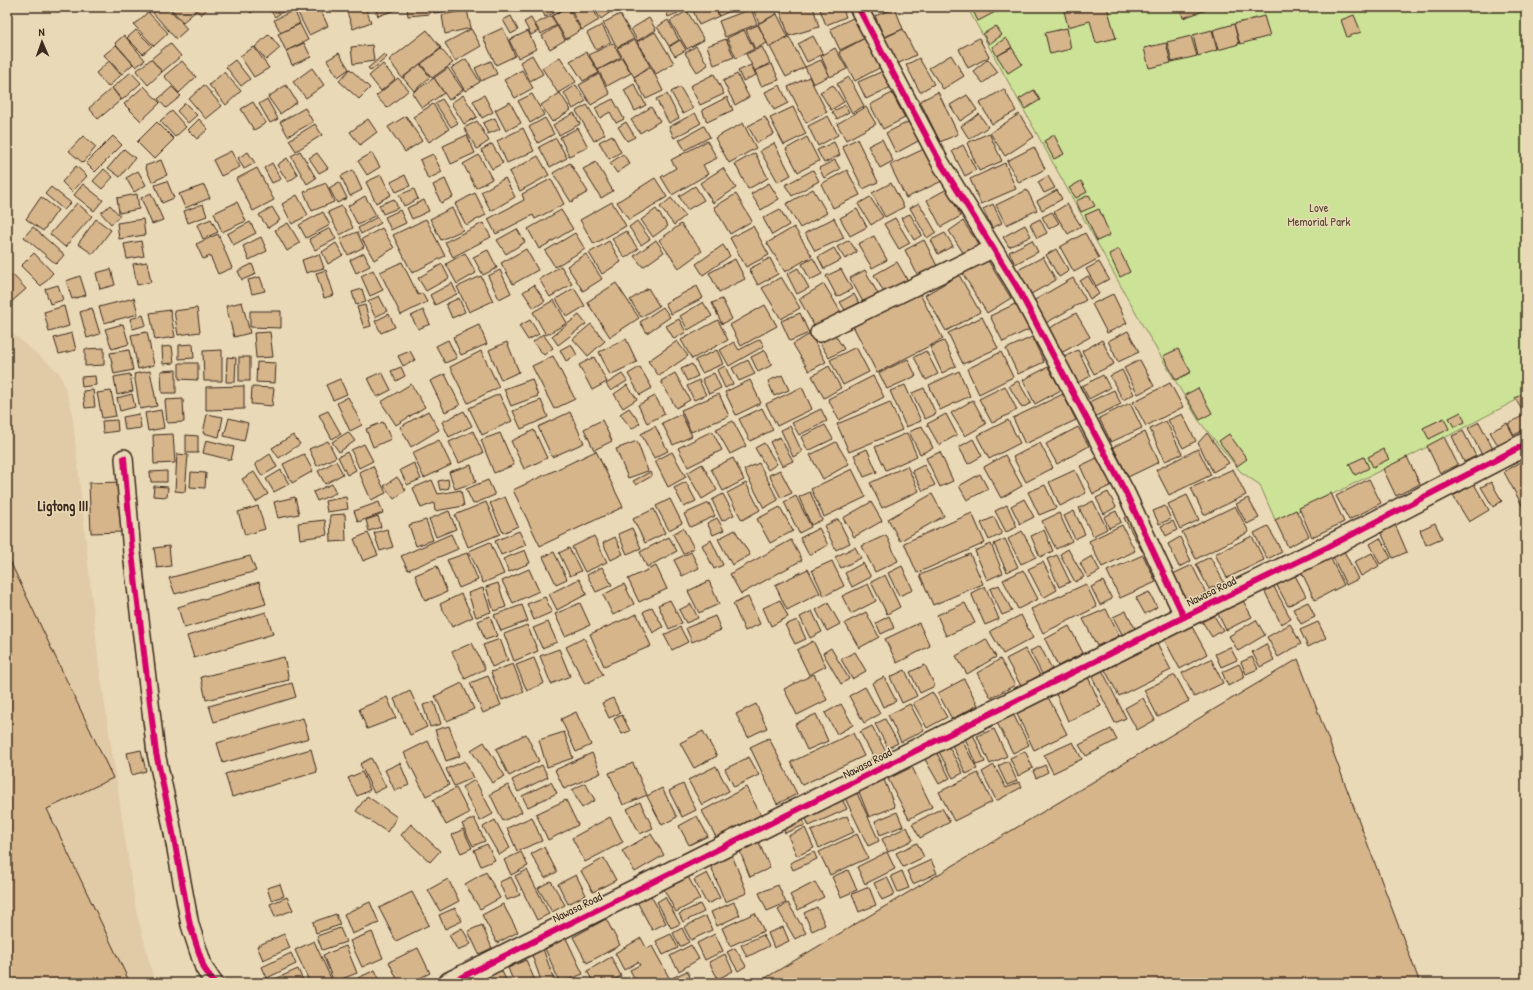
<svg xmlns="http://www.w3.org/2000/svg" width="1533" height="990" font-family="'Patrick Hand',sans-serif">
<rect width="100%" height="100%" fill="#ead9b6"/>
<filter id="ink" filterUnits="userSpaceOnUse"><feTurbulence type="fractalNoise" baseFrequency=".025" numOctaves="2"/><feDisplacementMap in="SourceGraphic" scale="8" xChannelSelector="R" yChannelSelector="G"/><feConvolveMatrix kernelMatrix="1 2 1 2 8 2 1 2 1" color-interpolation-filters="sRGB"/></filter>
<g filter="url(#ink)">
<path fill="#e1cba6" d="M7,329L60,373L72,410L99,665L136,910L155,983H7Z"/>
<path fill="#cbe297" stroke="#83865a" d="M967,7H1526V395L1412,455L1276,522L1260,485L1241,472L1199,421L1144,328Z"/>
<g fill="#d6b58b" stroke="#3b2a1e">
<path d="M160,7H168L187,29L176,39L153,13Z"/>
<path d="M169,7H192L196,11L183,22Z"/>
<path d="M194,7H209L201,15Z"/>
<path d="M245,7H258L251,13Z"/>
<path d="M268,7H290L275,17Z"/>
<path d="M305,7H319L328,26L309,35L297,11Z"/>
<path d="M345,7H365L371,22L353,29Z"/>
<path d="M375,7H395L396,10L378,16Z"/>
<path d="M407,7H429L430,14L408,16Z"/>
<path d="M433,7H470L471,8L434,13Z"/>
<path d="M541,7H552L554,13L545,17Z"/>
<path d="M567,7L581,30L566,39L552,16Z"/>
<path d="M569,7H592L599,20L582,30Z"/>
<path d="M593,7H609L612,11L601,19Z"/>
<path d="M615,7H630L618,13Z"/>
<path d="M665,7H684L685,10L668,17Z"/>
<path d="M694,7H715L719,16L699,25L692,8Z"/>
<path d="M716,7H740L719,16Z"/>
<path d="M752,7H774L777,14L759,23Z"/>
<path d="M790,7H813L819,27L789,36L780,10Z"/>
<path d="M819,7H842L846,17L826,25Z"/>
<path d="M971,7H994L997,11L978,21Z"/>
<path d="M1063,7H1107L1116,38L1096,43L1090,21L1068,27Z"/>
<path d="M1180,7H1205L1206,10L1183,18Z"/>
<path d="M895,8L903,29L884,37L875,16Z"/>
<path d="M751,9L757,24L725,37L719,21Z"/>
<path d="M294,10L300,23L281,33L274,20Z"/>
<path d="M467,10L471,28L445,34L442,15Z"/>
<path d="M687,11L704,40L687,49L670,21Z"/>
<path d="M148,12L168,33L154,46L134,25Z"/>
<path d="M620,14L634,39L617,47L603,23Z"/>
<path d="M777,14L788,36L769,47L758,24Z"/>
<path d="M1354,15L1361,32L1347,37L1341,20Z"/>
<path d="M511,16L518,30L511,34L503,20Z"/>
<path d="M551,16L557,25L541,34L535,24Z"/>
<path d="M1264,16L1270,36L1240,44L1234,24Z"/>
<path d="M855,17L865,38L840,50L830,29Z"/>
<path d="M531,18L538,31L531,35L524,22Z"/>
<path d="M649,18L656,30L637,41L631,29Z"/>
<path d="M668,20L679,40L669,46L657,27Z"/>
<path d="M300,24L308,40L286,51L278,34Z"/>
<path d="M1234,24L1239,44L1218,50L1213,30Z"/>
<path d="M602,25L611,42L596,50L587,33Z"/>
<path d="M758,25L767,43L755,49L746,30Z"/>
<path d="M557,26L565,40L550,49L542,36Z"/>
<path d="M996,26L1002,35L989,44L983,34Z"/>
<path d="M503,28L515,56L496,65L483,37Z"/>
<path d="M1067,28L1071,49L1050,54L1045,33Z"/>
<path d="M471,29L481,46L455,61L445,43Z"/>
<path d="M903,29L916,55L897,64L884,38Z"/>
<path d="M136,30L152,46L143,54L127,38Z"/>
<path d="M427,30L441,48L402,78L389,60Z"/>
<path d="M744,30L754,49L736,58L727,38Z"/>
<path d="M1212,30L1217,50L1198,56L1193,35Z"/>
<path d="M528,31L536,49L518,58L509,40Z"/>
<path d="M655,32L674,63L656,74L637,42Z"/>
<path d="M269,34L280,48L266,60L255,47Z"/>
<path d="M124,35L145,60L136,67L115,43Z"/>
<path d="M813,36L823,54L807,62L798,44Z"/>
<path d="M1191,36L1197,56L1172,62L1167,42Z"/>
<path d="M789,37L805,67L786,77L770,47Z"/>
<path d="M865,38L881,67L855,81L839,52Z"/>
<path d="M979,38L989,57L968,68L959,49Z"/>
<path d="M1006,38L1012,47L997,56L992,47Z"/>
<path d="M726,39L734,57L714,65L707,46Z"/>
<path d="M635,40L650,66L634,77L617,48Z"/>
<path d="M680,40L686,50L675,56L669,47Z"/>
<path d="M170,43L181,56L162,72L151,59Z"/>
<path d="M304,43L311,57L292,65L286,51Z"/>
<path d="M613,43L621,57L598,70L589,55Z"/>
<path d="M1166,43L1171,63L1149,68L1144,48Z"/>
<path d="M116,45L133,64L122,74L104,55Z"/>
<path d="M372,45L374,61L353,64L351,47Z"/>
<path d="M696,46L708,65L697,72L685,53Z"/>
<path d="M254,47L269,68L254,77L240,56Z"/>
<path d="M762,47L770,63L755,71L746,54Z"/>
<path d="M835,48L847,69L830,77L821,56Z"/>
<path d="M1012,48L1022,64L1008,73L997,56Z"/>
<path d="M441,49L453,63L432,78L421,64Z"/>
<path d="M586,52L599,73L583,81L570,61Z"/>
<path d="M339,53L349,69L338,77L327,60Z"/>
<path d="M384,54L387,57L371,71L368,68Z"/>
<path d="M532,55L543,74L530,81L520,62Z"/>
<path d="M951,55L964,76L943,89L929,68Z"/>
<path d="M560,57L576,82L558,93L542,68Z"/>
<path d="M622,58L631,73L607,86L598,70Z"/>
<path d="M919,58L934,84L920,92L906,65Z"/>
<path d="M151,59L162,72L148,85L136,71Z"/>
<path d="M466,59L480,82L465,91L451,68Z"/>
<path d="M988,59L998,72L983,83L973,71Z"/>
<path d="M235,60L250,79L241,86L226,67Z"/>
<path d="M821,60L829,76L813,84L805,67Z"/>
<path d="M109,61L121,75L108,87L96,73Z"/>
<path d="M182,61L196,77L179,93L164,76Z"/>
<path d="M491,61L497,74L481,81L475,68Z"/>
<path d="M383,64L395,79L381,91L369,76Z"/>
<path d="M420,64L430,77L414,91L403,78Z"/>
<path d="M772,64L779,80L761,86L755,71Z"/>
<path d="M751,65L756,75L743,81L738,71Z"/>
<path d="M651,67L663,91L646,99L634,77Z"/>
<path d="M312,68L324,85L306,98L293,82Z"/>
<path d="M448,68L463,90L449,100L434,78Z"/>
<path d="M350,69L370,88L359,99L339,81Z"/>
<path d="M522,70L533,88L515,98L504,80Z"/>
<path d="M883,71L891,87L866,99L858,82Z"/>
<path d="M131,72L141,83L122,100L112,88Z"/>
<path d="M224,72L241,91L226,105L209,85Z"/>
<path d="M599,74L610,94L591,105L579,85Z"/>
<path d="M714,74L724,94L700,105L690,86Z"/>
<path d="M737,74L749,97L735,105L723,81Z"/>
<path d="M809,77L827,112L806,123L788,87Z"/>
<path d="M849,77L864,106L852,113L837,84Z"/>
<path d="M398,78L409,90L387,108L376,96Z"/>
<path d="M434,78L444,93L422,108L412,93Z"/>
<path d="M634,84L646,105L635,111L624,90Z"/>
<path d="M204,85L222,106L206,119L189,99Z"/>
<path d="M286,85L297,102L280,114L268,97Z"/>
<path d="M576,85L586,101L573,109L564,93Z"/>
<path d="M780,85L788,103L774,110L765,92Z"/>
<path d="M833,85L844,102L831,110L820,92Z"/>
<path d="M144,86L160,103L141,121L124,104Z"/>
<path d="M172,87L181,96L166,108L158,99Z"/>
<path d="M680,87L693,109L683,114L671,92Z"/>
<path d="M112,88L121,100L98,119L89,108Z"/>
<path d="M1004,89L1016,111L992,124L980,103Z"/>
<path d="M1034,90L1040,100L1025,109L1019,99Z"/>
<path d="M938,92L958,134L940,142L920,101Z"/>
<path d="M560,93L571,110L552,122L541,105Z"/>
<path d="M892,93L905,118L883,129L870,105Z"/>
<path d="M532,94L544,115L530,123L518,101Z"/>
<path d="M667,94L679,118L669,123L656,99Z"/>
<path d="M463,95L477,117L464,124L451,103Z"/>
<path d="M484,95L493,112L482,118L473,101Z"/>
<path d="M967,95L977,110L960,121L950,105Z"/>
<path d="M727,97L733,110L707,122L702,110Z"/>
<path d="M267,99L278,119L270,123L259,104Z"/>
<path d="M442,99L458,123L451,127L435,103Z"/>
<path d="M613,99L624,119L616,123L610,112L600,118L595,108Z"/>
<path d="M253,102L266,123L254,130L241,109Z"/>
<path d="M510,102L521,123L506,131L495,110Z"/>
<path d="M185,103L197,115L188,123L177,111Z"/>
<path d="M433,104L449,129L429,142L413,117Z"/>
<path d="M587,105L605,134L594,141L576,111Z"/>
<path d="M845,105L849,112L837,119L832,112Z"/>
<path d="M651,107L660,121L640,133L631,120Z"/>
<path d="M793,107L806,134L784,145L770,118Z"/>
<path d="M866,107L876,124L846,140L837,124Z"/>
<path d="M305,108L313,122L288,136L280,122Z"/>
<path d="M172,111L186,127L175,137L160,121Z"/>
<path d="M574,113L580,124L559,135L553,125Z"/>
<path d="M695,113L701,123L674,138L669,127Z"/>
<path d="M979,114L988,127L969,139L961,126Z"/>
<path d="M1019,114L1034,137L1005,156L990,133Z"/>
<path d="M406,116L422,141L405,152L388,127Z"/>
<path d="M828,116L838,135L818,146L808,126Z"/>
<path d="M765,117L774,134L757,143L748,126Z"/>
<path d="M495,118L500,129L488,134L483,123Z"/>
<path d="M545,118L554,134L538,143L529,127Z"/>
<path d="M199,119L208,129L197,139L188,130Z"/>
<path d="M368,119L377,132L360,145L350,132Z"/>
<path d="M477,121L489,141L477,149L464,128Z"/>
<path d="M910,121L920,140L896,153L886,133Z"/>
<path d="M157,122L174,139L154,159L137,142Z"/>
<path d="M626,122L635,137L627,141L618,127Z"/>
<path d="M743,123L756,148L729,163L715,138Z"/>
<path d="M315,124L322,135L296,151L289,140Z"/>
<path d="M704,126L710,137L685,150L679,140Z"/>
<path d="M523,128L534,151L507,163L497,141Z"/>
<path d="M578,128L588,147L569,156L560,137Z"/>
<path d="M989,133L1002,161L979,171L967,143Z"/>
<path d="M467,135L475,153L451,164L443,146Z"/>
<path d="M612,135L621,152L609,159L599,142Z"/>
<path d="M1054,135L1064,154L1054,159L1044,141Z"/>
<path d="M83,136L96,147L83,163L69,151Z"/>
<path d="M113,136L122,145L95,172L86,163Z"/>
<path d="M807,137L819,161L798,172L786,149Z"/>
<path d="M556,138L567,158L550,167L539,147Z"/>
<path d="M857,139L878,182L863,189L842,146Z"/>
<path d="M882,139L893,161L880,168L868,146Z"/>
<path d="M707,141L717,158L703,165L708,174L672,195L661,177L676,168L671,160Z"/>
<path d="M834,142L840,155L824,163L817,150Z"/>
<path d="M774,143L791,175L778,182L760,151Z"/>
<path d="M492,144L503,163L492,169L481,150Z"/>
<path d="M963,145L976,170L965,176L952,151Z"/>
<path d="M1034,147L1045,169L1019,183L1007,161Z"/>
<path d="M926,148L942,181L906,198L890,165Z"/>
<path d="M124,149L135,158L120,177L108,168Z"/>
<path d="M231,151L240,167L221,176L213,160Z"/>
<path d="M300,151L316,178L307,184L291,156Z"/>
<path d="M248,152L255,163L244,169L238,158Z"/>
<path d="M317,153L328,168L319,173L309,158Z"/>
<path d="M372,153L380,167L367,175L358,161Z"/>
<path d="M755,153L768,178L748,189L735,164Z"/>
<path d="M433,154L442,172L428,179L420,160Z"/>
<path d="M623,154L630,164L617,173L610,163Z"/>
<path d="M479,155L492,179L476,188L463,164Z"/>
<path d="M538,156L549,175L520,191L509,172Z"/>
<path d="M287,158L298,175L288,182L277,165Z"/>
<path d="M161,160L167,175L152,182L145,166Z"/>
<path d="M835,160L840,169L824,178L819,168Z"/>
<path d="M596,162L613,191L601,198L583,169Z"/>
<path d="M272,163L281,179L272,183L264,168Z"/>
<path d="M570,163L588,192L571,202L553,173Z"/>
<path d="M1005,163L1016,189L981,204L970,179Z"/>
<path d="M76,166L87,176L72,192L62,182Z"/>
<path d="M257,168L274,200L253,211L236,179Z"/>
<path d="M723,168L736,188L713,203L700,183Z"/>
<path d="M104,169L113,177L102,189L93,181Z"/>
<path d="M353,170L362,190L350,196L341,176Z"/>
<path d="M813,170L819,181L792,196L785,185Z"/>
<path d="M847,170L860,195L833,208L821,184Z"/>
<path d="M138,171L146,185L134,192L126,178Z"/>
<path d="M381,175L391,195L376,203L366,182Z"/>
<path d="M405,175L410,186L396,192L391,182Z"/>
<path d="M1048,176L1055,188L1044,193L1038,182Z"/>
<path d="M505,178L515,197L491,211L481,192Z"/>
<path d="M655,178L667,197L629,220L617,202Z"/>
<path d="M445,179L453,197L441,203L433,185Z"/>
<path d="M551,179L564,204L535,219L533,215L496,234L488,219L524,200L522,194Z"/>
<path d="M167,181L174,198L162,203L155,185Z"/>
<path d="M1081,181L1087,192L1076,198L1069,188Z"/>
<path d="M339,182L347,198L337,203L329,188Z"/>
<path d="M326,183L334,202L312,211L304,192Z"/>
<path d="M769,183L779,199L761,210L751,194Z"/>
<path d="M891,183L904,207L885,217L872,193Z"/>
<path d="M83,184L103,200L94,211L74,195Z"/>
<path d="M204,185L210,198L185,208L179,194Z"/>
<path d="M695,186L704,200L687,210L679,196Z"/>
<path d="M51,187L71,203L64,210L45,194Z"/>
<path d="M414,189L418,199L404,206L399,195Z"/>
<path d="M813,189L827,213L800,228L786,204Z"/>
<path d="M947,189L961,216L941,227L927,200Z"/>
<path d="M1027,190L1037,210L1006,225L996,205Z"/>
<path d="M1057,190L1062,199L1042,210L1037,201Z"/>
<path d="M151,193L163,220L152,224L141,198Z"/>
<path d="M475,193L486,215L466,225L455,204Z"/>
<path d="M137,194L139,209L119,213L117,198Z"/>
<path d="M736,194L752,221L730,234L714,207Z"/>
<path d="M297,195L308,215L292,224L282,204Z"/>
<path d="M1089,195L1095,206L1081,212L1076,201Z"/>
<path d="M365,196L376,215L358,225L348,206Z"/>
<path d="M41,197L58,210L43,231L26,219Z"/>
<path d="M870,197L883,217L871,225L858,204Z"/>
<path d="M671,198L685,216L674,225L660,207Z"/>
<path d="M394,199L398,208L383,214L379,205Z"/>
<path d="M424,200L429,211L412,219L407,208Z"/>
<path d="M237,202L246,221L222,232L214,213Z"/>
<path d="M612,202L626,226L594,244L580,220Z"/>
<path d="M77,203L92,216L65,247L50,234Z"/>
<path d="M919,203L936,232L927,238L910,208Z"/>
<path d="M203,204L207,216L188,223L184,211Z"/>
<path d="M993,204L1002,223L992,228L983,209Z"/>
<path d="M1067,204L1081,226L1068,234L1054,212Z"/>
<path d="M110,205L120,216L111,224L101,213Z"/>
<path d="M342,206L353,228L340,235L328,212Z"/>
<path d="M272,207L280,220L268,228L259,215Z"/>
<path d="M452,208L463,230L441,240L430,219Z"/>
<path d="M656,209L668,226L653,237L641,220Z"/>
<path d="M780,209L789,225L772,235L763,218Z"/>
<path d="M857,209L867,227L850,236L840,218Z"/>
<path d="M1099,209L1110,235L1097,241L1085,215Z"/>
<path d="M400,210L406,223L391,230L385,217Z"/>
<path d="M561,210L573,229L539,249L528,229Z"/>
<path d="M323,212L330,225L306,238L299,225Z"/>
<path d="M1052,212L1059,223L1049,229L1042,217Z"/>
<path d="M910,214L922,235L914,240L901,218Z"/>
<path d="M377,217L381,223L361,234L358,228Z"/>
<path d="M834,218L844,238L815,251L805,233Z"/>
<path d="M895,218L910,243L899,249L884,224Z"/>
<path d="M96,219L111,230L93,254L78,244Z"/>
<path d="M143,219L145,235L119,239L117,223Z"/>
<path d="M211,219L218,232L203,239L197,225Z"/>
<path d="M426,219L445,256L412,273L393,235Z"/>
<path d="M1040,219L1047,233L1037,238L1030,224Z"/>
<path d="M637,221L650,239L641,245L629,227Z"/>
<path d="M963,221L979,245L964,254L949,231Z"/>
<path d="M250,222L256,233L233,245L227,234Z"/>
<path d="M288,223L300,243L287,251L275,230Z"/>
<path d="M483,223L491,237L453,257L445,242Z"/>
<path d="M681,224L702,251L679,268L659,240Z"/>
<path d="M1025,225L1031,236L1009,247L1003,237Z"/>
<path d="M753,226L769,255L746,267L730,238Z"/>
<path d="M33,227L64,255L56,264L24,237Z"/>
<path d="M794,227L812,256L785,272L767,243Z"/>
<path d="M330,228L336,239L315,250L309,239Z"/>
<path d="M382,228L394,248L374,260L362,239Z"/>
<path d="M517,229L525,242L506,254L497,240Z"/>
<path d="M626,231L638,249L625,258L612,239Z"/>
<path d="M357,232L364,247L348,255L340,239Z"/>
<path d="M575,233L585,249L555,267L545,251Z"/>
<path d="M945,233L953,246L938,254L931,240Z"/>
<path d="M1085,233L1099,258L1074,272L1060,247Z"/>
<path d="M218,234L232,268L218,274L210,256L203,259L196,244Z"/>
<path d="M874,236L887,260L872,268L858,244Z"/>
<path d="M261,237L267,251L249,260L243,246Z"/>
<path d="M656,240L664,252L643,267L634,256Z"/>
<path d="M849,240L857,252L845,259L837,247Z"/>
<path d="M924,240L938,268L919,278L905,250Z"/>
<path d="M1032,240L1038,252L1015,264L1009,252Z"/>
<path d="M141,241L144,256L127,259L124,244Z"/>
<path d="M609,241L621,262L602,274L589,253Z"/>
<path d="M336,243L343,255L328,264L322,252Z"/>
<path d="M723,245L730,256L703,275L696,264Z"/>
<path d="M834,248L841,260L824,269L818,257Z"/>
<path d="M526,249L538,270L513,284L501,263Z"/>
<path d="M1056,249L1069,271L1059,277L1046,255Z"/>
<path d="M1119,249L1130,272L1120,277L1109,254Z"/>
<path d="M488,250L497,268L483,275L473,257Z"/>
<path d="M34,253L53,273L41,286L21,266Z"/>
<path d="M364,253L370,266L356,273L350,260Z"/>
<path d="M465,253L476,273L457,284L446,264Z"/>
<path d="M319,254L324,268L306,273L302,260Z"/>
<path d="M586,254L602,279L583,291L567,266Z"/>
<path d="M1043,257L1056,280L1031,294L1018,270Z"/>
<path d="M770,258L778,274L758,285L749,269Z"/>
<path d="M813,258L822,274L810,280L802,264Z"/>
<path d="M735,259L745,279L719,292L709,273Z"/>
<path d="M987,259L1011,298L987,313L963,274Z"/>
<path d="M147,262L151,282L137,285L133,264Z"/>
<path d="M402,262L418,295L422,293L427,302L401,315L380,272Z"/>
<path d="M897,262L908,281L885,294L874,275Z"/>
<path d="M1099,262L1109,279L1096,286L1086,269Z"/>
<path d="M252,264L256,274L242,280L238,271Z"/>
<path d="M442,264L449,278L426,291L418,278Z"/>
<path d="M561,266L572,284L550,297L539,279Z"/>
<path d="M798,268L809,288L797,294L787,274Z"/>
<path d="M111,269L115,285L100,289L96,273Z"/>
<path d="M841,269L852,289L837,297L826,276Z"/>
<path d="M326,270L334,295L324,298L316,273Z"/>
<path d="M373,270L383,290L370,296L361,276Z"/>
<path d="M500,270L511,293L499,299L488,276Z"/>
<path d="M865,270L878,294L863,302L850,278Z"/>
<path d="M12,274L26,289L9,304L7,301V279Z"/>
<path d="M959,275L980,312L946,331L925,295Z"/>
<path d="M80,276L86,295L72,299L66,281Z"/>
<path d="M481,276L493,301L469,312L457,287Z"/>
<path d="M1088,276L1099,294L1090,299L1080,281Z"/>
<path d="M260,277L265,291L252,294L248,280Z"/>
<path d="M781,277L800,308L781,319L762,288Z"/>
<path d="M1073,278L1086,300L1046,323L1033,301Z"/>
<path d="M452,283L457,294L435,305L430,295Z"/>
<path d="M616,283L639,318L610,337L587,302Z"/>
<path d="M824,284L842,314L816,329L799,299Z"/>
<path d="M58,285L63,300L50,304L45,289Z"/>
<path d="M534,285L545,301L534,308L523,292Z"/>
<path d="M697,286L703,298L671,314L665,303Z"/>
<path d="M916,286L943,339L877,373L850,320Z"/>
<path d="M574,288L585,306L567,317L556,299Z"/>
<path d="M648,288L659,306L641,317L630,300Z"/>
<path d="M362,289L366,302L356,305L352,292Z"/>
<path d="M854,294L859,303L845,310L840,302Z"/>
<path d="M1113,294L1127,323L1107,333L1092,304Z"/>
<path d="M379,296L387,311L375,317L368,301Z"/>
<path d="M134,298L138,314L104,323L99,307Z"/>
<path d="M459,298L465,312L452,318L446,304Z"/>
<path d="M722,299L732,319L722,324L712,303Z"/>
<path d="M554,300L567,323L546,335L533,312Z"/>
<path d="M242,302L250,333L234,337L226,306Z"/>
<path d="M703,302L712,316L688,330L680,316Z"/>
<path d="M1019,302L1032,328L1003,342L990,316Z"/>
<path d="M365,305L371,326L364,328L357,307Z"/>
<path d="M765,305L777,326L741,346L730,325Z"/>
<path d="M64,306L69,326L49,332L44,312Z"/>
<path d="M663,307L670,317L647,333L640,322Z"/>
<path d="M92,308L100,334L87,338L80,312Z"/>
<path d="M197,308L200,332L178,335L174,311Z"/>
<path d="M170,310L175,337L155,340L150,313Z"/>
<path d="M423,310L430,324L418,329L411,316Z"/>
<path d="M250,311H281V328L250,327Z"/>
<path d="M800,313L809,333L790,341L781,321Z"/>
<path d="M1076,313L1090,337L1061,353L1048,329Z"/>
<path d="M389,314L395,327L381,333L375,321Z"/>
<path d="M143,315L146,325L133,329L130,319Z"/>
<path d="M579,315L586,324L558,345L552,336Z"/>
<path d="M982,317L998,348L963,364L948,333Z"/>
<path d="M679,319L686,332L674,339L666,326Z"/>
<path d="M530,320L539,334L528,340L519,326Z"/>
<path d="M718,320L728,340L692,359L681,340Z"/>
<path d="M123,324L129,344L112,349L105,329Z"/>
<path d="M591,324L605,341L588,356L573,339Z"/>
<path d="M479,325L487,344L461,355L453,337Z"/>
<path d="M1128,331L1139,352L1118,362L1108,341Z"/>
<path d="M147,332L154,365L138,369L131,335Z"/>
<path d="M270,332L273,357L256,358L254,333Z"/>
<path d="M833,332L844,349L829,358L818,340Z"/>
<path d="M72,333L76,350L59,354L54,338Z"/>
<path d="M543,334L553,348L544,355L533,342Z"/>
<path d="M810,334L826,362L809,371L793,344Z"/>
<path d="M1032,337L1044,362L1018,374L1006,349Z"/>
<path d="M626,339L637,362L610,375L599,352Z"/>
<path d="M760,339L764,346L729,366L720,350L734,342L739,350Z"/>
<path d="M448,340L457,358L445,363L436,346Z"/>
<path d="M1102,340L1114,364L1094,374L1082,351Z"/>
<path d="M677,341L688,356L659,376L648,361Z"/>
<path d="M944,341L956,366L942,373L930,347Z"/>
<path d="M507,342L519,372L501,380L489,350Z"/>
<path d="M193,344L194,358L179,359V345Z"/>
<path d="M571,344L577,355L566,361L560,350Z"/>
<path d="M172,346L174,363L163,364L162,347Z"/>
<path d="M856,347L869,372L843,385L830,360Z"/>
<path d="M104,348V365L85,366V349Z"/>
<path d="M1178,349L1191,372L1176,380L1163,356Z"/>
<path d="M129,350L133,370L114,374L110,353Z"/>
<path d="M222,350V381H204L203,351Z"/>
<path d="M717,350L723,364L702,373L695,360Z"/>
<path d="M765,350L772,365L758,372L751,357Z"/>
<path d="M1078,350L1091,376L1077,383L1064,357Z"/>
<path d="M410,351L415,360L403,366L398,356Z"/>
<path d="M481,351L499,387L468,403L450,367Z"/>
<path d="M926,351L938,374L926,380L914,357Z"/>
<path d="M1001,352L1013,377L979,394L967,369Z"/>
<path d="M553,356L575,399L554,409L532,366Z"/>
<path d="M227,357L236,358L235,382H226Z"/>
<rect x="239" y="357" width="11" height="24"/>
<path d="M594,357L607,382L592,390L579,365Z"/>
<path d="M908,359L916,376L887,389L879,373Z"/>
<path d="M748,360L755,374L739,381L732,368Z"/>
<path d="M1140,360L1154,386L1138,394L1124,368Z"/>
<path d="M257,362L276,363L275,383L256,382Z"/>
<path d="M179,363H198V380L179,379Z"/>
<path d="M692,364L698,376L687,381L681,369Z"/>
<path d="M725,366L733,384L725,388L717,370Z"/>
<path d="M829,366L841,388L824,398L812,376Z"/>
<path d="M401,367L405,376L396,381L391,371Z"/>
<path d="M640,367L652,388L640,395L628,374Z"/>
<path d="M1048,367L1061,390L1035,404L1023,380Z"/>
<path d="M176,370V393H162L161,371Z"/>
<path d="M1122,370L1134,394L1123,400L1110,376Z"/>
<path d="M150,371L157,406L140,409L134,374Z"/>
<path d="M959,371L970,396L940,410L929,385Z"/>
<path d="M382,372L391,390L377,397L368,378Z"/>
<path d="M675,373L690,400L676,408L661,381Z"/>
<path d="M714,373L721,388L709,394L702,379Z"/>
<path d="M130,374L133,391L117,395L114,377Z"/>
<path d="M445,374L460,405L445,412L430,381Z"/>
<path d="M622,374L627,381L611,391L606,384Z"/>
<path d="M782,375L789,390L774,396L768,381Z"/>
<path d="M1103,375L1110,388L1089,399L1082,386Z"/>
<path d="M95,376L96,385L82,387L81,377Z"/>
<path d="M873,376L884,397L839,420L828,399Z"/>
<path d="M340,379L347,394L333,400L326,385Z"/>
<path d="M532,379L538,396L511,406L504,389Z"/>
<path d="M699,380L706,395L694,400L687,386Z"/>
<path d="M750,380L761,403L736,415L725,392Z"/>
<path d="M1018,381L1031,403L1022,408L1009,386Z"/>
<path d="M1170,383L1183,407L1146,426L1133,402Z"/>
<path d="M411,384L425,407L396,425L381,402Z"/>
<path d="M627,385L637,399L623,408L614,394Z"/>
<path d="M905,385L921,421L906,427L890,391Z"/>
<path d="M244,386V409L206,410V387Z"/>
<path d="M1005,386L1017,410L992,423L979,399Z"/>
<path d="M252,387L274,388L272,406L251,404Z"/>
<path d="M802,387L812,409L777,426L766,404Z"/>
<path d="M924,388L936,414L925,419L912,393Z"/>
<path d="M1198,388L1212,413L1200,420L1185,395Z"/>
<path d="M93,390L95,407L85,408L83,391Z"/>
<path d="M1114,390L1121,404L1096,416L1089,402Z"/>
<path d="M111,391L116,416L102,418L97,393Z"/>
<path d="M1526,392V417L1515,398Z"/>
<path d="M132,394L135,407L120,411L117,398Z"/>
<path d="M499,394L512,421L482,435L469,408Z"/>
<path d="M719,394L729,416L691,432L681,410Z"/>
<path d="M1063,394L1076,420L1025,444L1013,418Z"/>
<path d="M655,396L665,414L647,423L638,405Z"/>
<path d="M348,397L362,425L350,431L337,403Z"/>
<path d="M183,399L184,422L167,423L165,400Z"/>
<path d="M541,400L548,417L521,429L513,411Z"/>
<path d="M973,400L986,424L965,436L951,413Z"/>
<path d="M890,402L902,430L849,452L837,424Z"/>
<path d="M1130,403L1142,428L1111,442L1099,418Z"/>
<path d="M629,408L640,423L632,429L620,414Z"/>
<path d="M762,408L773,430L750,441L739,419Z"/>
<path d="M821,409L827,421L799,435L792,423Z"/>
<path d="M161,410L164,428L148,431L145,413Z"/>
<path d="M328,411L341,434L332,439L319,415Z"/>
<path d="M428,411L439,430L411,447L400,427Z"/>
<path d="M464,411L472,426L449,437L442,422Z"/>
<path d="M570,412L584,443L552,457L538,427Z"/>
<path d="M1461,412L1465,422L1454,427L1449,418Z"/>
<path d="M139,414L141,428L125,430L123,417Z"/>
<path d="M207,414L223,417L219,437L203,433Z"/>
<path d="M681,414L692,436L673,445L662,423Z"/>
<path d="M946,414L957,435L939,445L927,424Z"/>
<path d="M1182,414L1196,441L1183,448L1168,420Z"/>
<path d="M1524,415L1526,418V429L1514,435L1508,424Z"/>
<path d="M229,418L248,423L244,441L224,436Z"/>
<path d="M1444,418L1449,429L1429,439L1423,428Z"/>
<path d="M117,420L118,431L103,433L102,421Z"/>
<path d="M602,420L612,441L594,450L584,429Z"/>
<path d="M1008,420L1020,443L989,459L977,436Z"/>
<path d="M733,421L746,446L730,454L716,429Z"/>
<path d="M1166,421L1182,454L1165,461L1150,429Z"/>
<path d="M383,422L391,439L373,447L366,429Z"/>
<path d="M1479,422L1493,449L1482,455L1468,428Z"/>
<path d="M1507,423L1515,438L1499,447L1490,432Z"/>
<path d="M825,425L833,439L808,451L801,437Z"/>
<path d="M655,426L668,451L654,458L641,434Z"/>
<path d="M790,426L802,452L793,457L781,430Z"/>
<path d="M922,426L933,448L920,454L909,432Z"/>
<path d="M1078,427L1089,446L1057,464L1046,444Z"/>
<path d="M534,430L547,458L524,469L511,441Z"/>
<path d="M473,431L483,453L459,463L449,442Z"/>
<path d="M712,431L722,450L688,467L678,448Z"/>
<path d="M1463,431L1476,456L1464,462L1452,436Z"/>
<path d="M348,432L355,441L339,452L332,442Z"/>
<path d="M1145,432L1159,462L1128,477L1113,447Z"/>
<path d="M500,433L514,465L494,473L481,440Z"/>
<path d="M907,433L917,456L886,470L875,447Z"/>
<path d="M1207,433L1229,463L1213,472L1198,443Z"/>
<path d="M173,434L175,463L154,464L153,435Z"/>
<path d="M1229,434L1247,459L1237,466L1219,441Z"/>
<path d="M186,435L198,436V453H186Z"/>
<path d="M293,435L300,444L279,458L272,448Z"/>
<path d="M780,437L793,461L782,466L770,442Z"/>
<path d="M1444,437L1458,465L1440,473L1427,446Z"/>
<path d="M973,439L982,456L968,464L959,447Z"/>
<path d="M206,440L234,447L231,460L203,453Z"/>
<path d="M439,440L451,465L424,478L412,453Z"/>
<path d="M328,441L336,457L317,466L309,449Z"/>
<path d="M637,441L648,471L628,478L616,449Z"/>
<path d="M836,442L849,464L823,479L810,455Z"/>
<path d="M764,443L777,464L768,470L755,448Z"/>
<path d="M1040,443L1053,468L1026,482L1013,457Z"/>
<path d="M364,444L373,461L359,468L351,450Z"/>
<path d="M867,449L877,472L864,477L854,455Z"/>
<path d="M1198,449L1211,475L1169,495L1156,470Z"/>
<path d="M1383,449L1389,459L1373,467L1368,457Z"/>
<path d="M596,451L623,507L540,546L513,490Z"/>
<path d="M347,452L356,470L347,475L338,457Z"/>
<path d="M672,452L686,477L668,487L655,461Z"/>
<path d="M940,452L953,481L940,487L926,458Z"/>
<path d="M177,454L188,455L185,492L175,491Z"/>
<path d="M270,454L277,467L262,476L255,464Z"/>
<path d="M304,454L313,471L292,483L283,464Z"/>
<path d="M1005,455L1022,486L1001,498L984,467Z"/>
<path d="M1099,457L1112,485L1093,494L1080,466Z"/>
<path d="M1364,457L1369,468L1355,475L1349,464Z"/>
<path d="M1407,457L1420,484L1396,496L1383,469Z"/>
<path d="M733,458L744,480L723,491L711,469Z"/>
<path d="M1526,459V506L1523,507L1504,472Z"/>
<path d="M336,461L343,474L325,484L318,471Z"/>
<path d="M414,463L421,479L407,485L400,470Z"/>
<path d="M759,463L778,500L764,508L744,470Z"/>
<path d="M702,464L717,490L702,499L687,473Z"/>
<path d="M471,465L476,482L455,489L449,472Z"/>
<path d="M924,465L935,485L923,491L912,471Z"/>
<path d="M373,466L386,493L371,500L359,472Z"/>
<path d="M907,466L919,491L882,508L870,483Z"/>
<path d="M852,469L866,497L824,517L811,489Z"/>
<path d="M1233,469L1246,495L1204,515L1191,488Z"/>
<path d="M281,470L289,484L274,492L266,479Z"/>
<path d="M780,470L792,493L781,498L769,475Z"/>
<path d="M1075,470L1086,493L1060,506L1049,482Z"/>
<path d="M167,471V482H151L150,472Z"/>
<path d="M191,472L206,473L205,488L190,487Z"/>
<path d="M254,472L268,494L256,502L242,479Z"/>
<path d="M650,472L652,476L636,485L633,481Z"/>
<path d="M980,474L988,489L967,500L959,486Z"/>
<path d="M397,477L406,490L394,499L384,486Z"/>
<path d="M448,479L449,488L440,490L438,481Z"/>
<path d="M1369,479L1381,503L1349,520L1336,496Z"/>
<path d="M432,480L438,494L461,490L464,506L435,511L434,503L421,508L413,488Z"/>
<path d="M488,480L495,495L473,504L466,489Z"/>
<path d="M121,482L122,532L91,533L89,483Z"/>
<path d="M686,482L696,501L684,507L674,488Z"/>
<path d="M1491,482L1502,501L1493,507L1481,487Z"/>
<path d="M746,483L760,510L742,520L727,493Z"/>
<path d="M332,484L336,493L317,501L313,492Z"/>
<path d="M1474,484L1489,510L1469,522L1453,496Z"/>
<path d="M1045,485L1056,508L1039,515L1028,492Z"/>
<path d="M154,486L168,487L167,497L153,496Z"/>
<path d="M810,492L822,520L811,525L799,497Z"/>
<path d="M1108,492L1116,507L1104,514L1096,498Z"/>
<path d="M1331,493L1344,522L1312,537L1299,508Z"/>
<path d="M723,494L734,515L722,521L712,500Z"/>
<path d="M932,494L944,516L900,541L888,519Z"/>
<path d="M1187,495L1199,520L1180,529L1168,504Z"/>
<path d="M796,496L811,527L799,533L784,502Z"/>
<path d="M295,497L299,514L278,518L274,502Z"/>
<path d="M346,497L348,509L327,512L325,501Z"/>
<path d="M505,497L518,526L503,533L490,503Z"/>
<path d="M1248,498L1259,518L1247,524L1236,504Z"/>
<path d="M670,499L682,523L669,530L656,506Z"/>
<path d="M1024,499L1034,517L1020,524L1011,506Z"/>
<path d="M1093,501L1107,529L1093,536L1079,508Z"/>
<path d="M379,502L383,513L358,522L354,511Z"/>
<path d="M486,502L500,534L468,547L455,515Z"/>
<path d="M871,502L882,521L854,537L843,518Z"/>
<path d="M709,503L715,516L690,527L684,514Z"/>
<path d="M1007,505L1017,527L1006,532L995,511Z"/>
<path d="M258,506L265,529L245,535L238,512Z"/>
<path d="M1165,506L1171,519L1159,524L1153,511Z"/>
<path d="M1235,506L1249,532L1196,559L1182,532Z"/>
<path d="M780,507L793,531L770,543L757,519Z"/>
<path d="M654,509L665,533L645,543L633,519Z"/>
<path d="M1296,510L1309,536L1288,547L1275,520Z"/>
<path d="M449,511L456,529L436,537L429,519Z"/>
<path d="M1074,511L1085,534L1075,539L1064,516Z"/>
<path d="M1116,511L1121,522L1109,528L1104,517Z"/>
<path d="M972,513L985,543L917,573L904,543Z"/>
<path d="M1059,513L1072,541L1056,549L1042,521Z"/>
<path d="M345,514L346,541L331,542L330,515Z"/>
<path d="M1131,514L1150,547L1142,551L1124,518Z"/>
<path d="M378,516L381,527L369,531L366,520Z"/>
<path d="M994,517L1002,534L989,540L981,523Z"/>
<path d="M717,518L724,530L713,535L707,523Z"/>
<path d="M838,519L850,543L836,550L824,526Z"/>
<path d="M325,520L327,535L300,539L298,523Z"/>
<path d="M426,520L433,540L416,546L409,525Z"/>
<path d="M1173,521L1177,530L1166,536L1161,526Z"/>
<path d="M1394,522L1407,552L1393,558L1379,528Z"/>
<path d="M1435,523L1442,538L1426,545L1420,530Z"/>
<path d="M1122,525L1135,551L1102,567L1089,541Z"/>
<path d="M1268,526L1282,552L1267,559L1254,533Z"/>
<path d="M632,528L641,548L627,554L618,534Z"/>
<path d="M683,528L694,548L683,554L673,534Z"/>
<path d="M819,528L828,545L809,555L800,538Z"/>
<path d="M387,529L393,547L380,551L374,533Z"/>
<path d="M735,530L750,555L732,565L718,539Z"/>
<path d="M1044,530L1053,551L1040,557L1031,536Z"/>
<path d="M519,531L526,545L501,555L495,541Z"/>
<path d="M1022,531L1036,557L1021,564L1008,539Z"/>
<path d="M368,533L378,555L363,561L354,539Z"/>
<path d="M451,534L458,549L408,570L401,556Z"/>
<path d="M886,535L898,561L875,572L862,546Z"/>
<path d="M594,536L607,562L585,572L572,547Z"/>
<path d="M1252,536L1264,560L1227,578L1215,554Z"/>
<path d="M615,537L623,554L611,560L603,543Z"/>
<path d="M669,537L677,551L647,567L640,552Z"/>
<path d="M1180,537L1191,561L1179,567L1168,544Z"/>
<path d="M1380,538L1391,558L1380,564L1370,544Z"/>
<path d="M1005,539L1018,567L1007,572L994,544Z"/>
<path d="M711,540L723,565L714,569L702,545Z"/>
<path d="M791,540L802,560L741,594L730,574Z"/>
<path d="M490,542L504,574L483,583L469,551Z"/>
<path d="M991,544L1003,573L987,580L975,551Z"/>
<path d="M169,546L171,566L157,568L154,548Z"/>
<path d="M855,547L861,558L841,568L835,557Z"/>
<path d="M569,548L581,571L570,576L559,553Z"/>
<path d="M1068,549L1084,577L1075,582L1060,554Z"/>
<path d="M525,550L530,563L509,572L503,559Z"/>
<path d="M1344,551L1358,579L1346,585L1333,557Z"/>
<path d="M554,552L567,579L556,584L543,557Z"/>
<path d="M691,552L699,568L682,576L674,560Z"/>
<path d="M467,553L478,580L459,588L447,560Z"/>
<path d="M1328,553L1344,585L1315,600L1299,567Z"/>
<path d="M1372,553L1379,566L1361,576L1354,562Z"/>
<path d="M970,554L983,584L933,605L920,575Z"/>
<path d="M7,555L113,778L47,809L130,983H7Z"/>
<path d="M1057,555L1070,582L1059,587L1047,559Z"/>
<path d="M1143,555L1156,582L1120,598L1107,571Z"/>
<path d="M250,556L256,571L175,594L169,578Z"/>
<path d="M1092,556L1100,571L1088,578L1080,563Z"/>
<path d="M1210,557L1224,582L1209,589L1196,564Z"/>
<path d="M832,561L844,586L824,596L812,570Z"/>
<path d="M1043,562L1057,590L1043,598L1028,569Z"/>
<path d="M863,563L871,577L852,587L845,573Z"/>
<path d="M1192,565L1206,593L1186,602L1173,574Z"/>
<path d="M437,566L447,592L425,601L415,575Z"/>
<path d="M656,566L667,589L639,602L628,579Z"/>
<path d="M902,566L913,590L899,596L888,573Z"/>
<path d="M602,567L612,585L596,592L587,575Z"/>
<path d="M529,569L539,591L513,603L502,581Z"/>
<path d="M808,569L820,593L787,610L775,585Z"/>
<path d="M1023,570L1038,599L1018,609L1003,580Z"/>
<path d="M1292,570L1306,596L1288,606L1274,580Z"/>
<path d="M885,575L900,607L887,614L871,582Z"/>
<path d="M579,579L587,594L557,610L549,594Z"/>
<path d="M709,581L719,604L699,613L688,591Z"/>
<path d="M1103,581L1112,599L1100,605L1091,587Z"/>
<path d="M259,582L266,604L184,628L178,607Z"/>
<path d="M498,583L506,607L494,611L486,587Z"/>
<path d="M624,584L634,604L613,615L603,595Z"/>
<path d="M868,584L876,601L851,614L842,596Z"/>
<path d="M1086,584L1097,607L1043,633L1031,609Z"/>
<path d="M999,585L1012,611L1002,615L990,589Z"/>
<path d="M1273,585L1291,619L1281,624L1264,590Z"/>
<path d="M985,586L999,619L985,625L971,593Z"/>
<path d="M483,588L491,612L476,617L468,593Z"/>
<path d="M1149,592L1157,607L1145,614L1136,598Z"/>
<path d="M461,594L473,617L452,627L440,604Z"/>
<path d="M545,597L552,612L534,620L527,604Z"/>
<path d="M748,597L760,624L745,631L733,604Z"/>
<path d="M1241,597L1252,617L1226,630L1216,610Z"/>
<path d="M670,600L682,623L669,629L658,605Z"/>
<path d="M780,600L788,617L771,626L763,608Z"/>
<path d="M1308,602L1315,617L1301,624L1293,609Z"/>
<path d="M580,603L590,625L565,636L555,614Z"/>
<path d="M828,603L840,624L827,631L816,610Z"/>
<path d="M965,603L975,623L946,636L937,615Z"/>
<path d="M691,604L698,618L686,623L679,610Z"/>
<path d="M522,605L528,621L501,631L494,615Z"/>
<path d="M652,607L663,627L653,633L643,612Z"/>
<path d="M1209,608L1223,630L1212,637L1198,615Z"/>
<path d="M1106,609L1119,636L1097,646L1083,619Z"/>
<path d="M812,611L822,632L810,638L800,617Z"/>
<path d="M1126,611L1137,632L1124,638L1113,617Z"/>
<path d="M266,612L273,634L194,658L187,636Z"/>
<path d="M866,612L879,637L859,648L845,623Z"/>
<path d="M637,614L651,646L604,666L590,634Z"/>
<path d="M1021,615L1033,638L1003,654L990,631Z"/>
<path d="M490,616L497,636L485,640L478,621Z"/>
<path d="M715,616L721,630L692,642L686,628Z"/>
<path d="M889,616L894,628L881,634L876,623Z"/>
<path d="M797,620L806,639L795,644L785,625Z"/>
<path d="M1256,620L1265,635L1238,651L1229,636Z"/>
<path d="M548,622L557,642L542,648L533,628Z"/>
<path d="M1318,622L1326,638L1308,647L1300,630Z"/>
<path d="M919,623L930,646L897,663L885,639Z"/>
<path d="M1290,624L1301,644L1278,657L1267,637Z"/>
<path d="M527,625L538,651L514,661L504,634Z"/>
<path d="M1191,625L1207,654L1180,669L1164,639Z"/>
<path d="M1069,626L1083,653L1058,666L1045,639Z"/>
<path d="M680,627L688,642L672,650L664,635Z"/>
<path d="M584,638L603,675L585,684L566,647Z"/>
<path d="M500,639L508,660L492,667L483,645Z"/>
<path d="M986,639L996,657L967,674L956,656Z"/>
<path d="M813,641L826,666L809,675L797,650Z"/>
<path d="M472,643L485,669L465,679L452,652Z"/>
<path d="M1157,643L1171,670L1119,696L1105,670Z"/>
<path d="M1266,644L1274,660L1260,667L1252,652Z"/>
<path d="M1040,646L1052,669L1042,674L1030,651Z"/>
<path d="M1230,647L1237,660L1221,667L1215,654Z"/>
<path d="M831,648L849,679L841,684L823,653Z"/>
<path d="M559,649L570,676L551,684L540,656Z"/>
<path d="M1025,649L1040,675L1021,686L1006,659Z"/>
<path d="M855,652L866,671L852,679L841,659Z"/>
<path d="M284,657L289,680L206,700L201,677Z"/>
<path d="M1252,657L1258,669L1246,674L1241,662Z"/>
<path d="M534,658L544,683L527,691L516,665Z"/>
<path d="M1000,659L1015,685L991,698L977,673Z"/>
<path d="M1211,659L1223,683L1194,697L1182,673Z"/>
<path d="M1298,659L1420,983H757Z"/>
<path d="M513,664L524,692L502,700L491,672Z"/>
<path d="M1239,664L1245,677L1228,686L1222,672Z"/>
<path d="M925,665L935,686L920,693L910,672Z"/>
<path d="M905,670L917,696L902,703L890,677Z"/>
<path d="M1102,670L1126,718L1115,723L1091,675Z"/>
<path d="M814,674L827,700L797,715L784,689Z"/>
<path d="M1175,675L1189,701L1158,717L1144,690Z"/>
<path d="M488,676L501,705L483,713L470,683Z"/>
<path d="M884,677L896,701L883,707L872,683Z"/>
<path d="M1088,677L1101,706L1068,721L1055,692Z"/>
<path d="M964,679L978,705L952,719L938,693Z"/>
<path d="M292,683L296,697L214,722L209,706Z"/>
<path d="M462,683L474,709L447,721L435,696Z"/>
<path d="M865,687L880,714L864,723L849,696Z"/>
<path d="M410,691L427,727L410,735L394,699Z"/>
<path d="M932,692L947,717L927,728L913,703Z"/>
<path d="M387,697L396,718L367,729L359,709Z"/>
<path d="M1048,697L1067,734L1034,750L1016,712Z"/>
<path d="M613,698L620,713L609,718L602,703Z"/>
<path d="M1143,698L1155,720L1137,730L1125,708Z"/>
<path d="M434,702L441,724L430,727L423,705Z"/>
<path d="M756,704L767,728L748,737L736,714Z"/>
<path d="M841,704L853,725L837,734L825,713Z"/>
<path d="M910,704L924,730L901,742L888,715Z"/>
<path d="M576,712L591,745L576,752L561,719Z"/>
<path d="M1012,712L1029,745L1013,753L996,721Z"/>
<path d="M816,714L828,741L807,750L795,724Z"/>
<path d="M622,715L630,731L622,734L614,719Z"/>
<path d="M303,718L309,738L223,763L217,743Z"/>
<path d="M885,719L898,743L888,748L875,724Z"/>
<path d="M449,726L460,756L446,761L435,730Z"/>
<path d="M872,726L886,752L874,758L860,732Z"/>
<path d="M994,729L1007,756L990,764L977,736Z"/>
<path d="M1111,729L1117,740L1086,756L1079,745Z"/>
<path d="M703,731L717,756L694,768L680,743Z"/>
<path d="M564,732L573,758L547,767L539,740Z"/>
<path d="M972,732L985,762L976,765L964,736Z"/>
<path d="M853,733L864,756L802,785L791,762Z"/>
<path d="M526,734L539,761L509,776L496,749Z"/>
<path d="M769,738L797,794L777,804L750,747Z"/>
<path d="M961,738L977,769L966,774L951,743Z"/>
<path d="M428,741L449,785L426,796L404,753Z"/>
<path d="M484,742L505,776L492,783L471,750Z"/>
<path d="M1073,742L1082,759L1053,773L1044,755Z"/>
<path d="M948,745L963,773L953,778L938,750Z"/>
<path d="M934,748L950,778L939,784L922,754Z"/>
<path d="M311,749L317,772L232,797L225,774Z"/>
<path d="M141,750L146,771L132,775L127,753Z"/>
<path d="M1025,751L1033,768L1018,776L1010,758Z"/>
<path d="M592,753L601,773L564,789L555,770Z"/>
<path d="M749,757L759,775L734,787L725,769Z"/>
<path d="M371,758L386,787L374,793L360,764Z"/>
<path d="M465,761L473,778L454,786L446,769Z"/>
<path d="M1008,761L1017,781L1007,785L998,766Z"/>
<path d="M400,763L409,785L395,791L385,770Z"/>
<path d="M633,763L647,795L623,805L609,773Z"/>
<path d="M542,765L548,777L518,792L512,780Z"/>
<path d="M994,765L1006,788L1019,782L1022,787L998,800H996L982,772Z"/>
<path d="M1045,765L1048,772L1036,778L1033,771Z"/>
<path d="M716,766L729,791L702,805L688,780Z"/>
<path d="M912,767L932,807L909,819L888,779Z"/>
<path d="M362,772L370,790L357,796L348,778Z"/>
<path d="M978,773L992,802L954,821L939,792Z"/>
<path d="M883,777L895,807L869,817L857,787Z"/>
<path d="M475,780L493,814L480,821L462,787Z"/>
<path d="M551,782L557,793L528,807L522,796Z"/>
<path d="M585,783L595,800L582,808L572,790Z"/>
<path d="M683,784L696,810L682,817L669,791Z"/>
<path d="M508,785L522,812L503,821L490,794Z"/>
<path d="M746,787L761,815L717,839L702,811Z"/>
<path d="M456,788L469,813L446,825L433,800Z"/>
<path d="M662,788L677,817L662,825L647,796Z"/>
<path d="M856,791L879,841L868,846L844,796Z"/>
<path d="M840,795L847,809L809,826L803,812Z"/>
<path d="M367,796L397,817L387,832L356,811Z"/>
<path d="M566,800L578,825L548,840L536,814Z"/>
<path d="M640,802L653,828L640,834L627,809Z"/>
<path d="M942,808L950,822L920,838L912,824Z"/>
<path d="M897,812L903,826L880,835L875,821Z"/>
<path d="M801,815L805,825L785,833L781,824Z"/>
<path d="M697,816L708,836L689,845L679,826Z"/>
<path d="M847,816L854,832L819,848L811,831Z"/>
<path d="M532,817L542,841L517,851L507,828Z"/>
<path d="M610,817L623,842L585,862L572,838Z"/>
<path d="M474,818L485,841L473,846L462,824Z"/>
<path d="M495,820L510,848L499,855L483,827Z"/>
<path d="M411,824L440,851L430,862L401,835Z"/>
<path d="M907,827L913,840L888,852L882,839Z"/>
<path d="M805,828L814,848L797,856L788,836Z"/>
<path d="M463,829L472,848L461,853L452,835Z"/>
<path d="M651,834L664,855L635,872L622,851Z"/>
<path d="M857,834L868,858L830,875L819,852Z"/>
<path d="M758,841L770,868L750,877L739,849Z"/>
<path d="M917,843L924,857L903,867L896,853Z"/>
<path d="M487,844L495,860L481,866L474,850Z"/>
<path d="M544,847L557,872L545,878L531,854Z"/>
<path d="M730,850L747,893L725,902L708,859Z"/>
<path d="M521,852L528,866L511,875L504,860Z"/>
<path d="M814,852L817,859L793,870L790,863Z"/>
<path d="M887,852L895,869L865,884L857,867Z"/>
<path d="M604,858L616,880L593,892L581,871Z"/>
<path d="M931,860L937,873L913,884L907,871Z"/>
<path d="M527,870L549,914L537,920L515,876Z"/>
<path d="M848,870L857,890L841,897L832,877Z"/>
<path d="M902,871L909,888L898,892L891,876Z"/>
<path d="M486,872L500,898L480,909L465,884Z"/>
<path d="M686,873L700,899L676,912L662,886Z"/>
<path d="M707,873L720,898L707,904L694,880Z"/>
<path d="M576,875L586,895L568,904L558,884Z"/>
<path d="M511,877L520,895L507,900L499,882Z"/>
<path d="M887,877L895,894L882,900L874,883Z"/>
<path d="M448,879L459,901L440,911L428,890Z"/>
<path d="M551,881L565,905L552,912L538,888Z"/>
<path d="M815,882L824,897L798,910L790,895Z"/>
<path d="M280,884L284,896L271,900L267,888Z"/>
<path d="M778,885L786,903L767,911L759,893Z"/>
<path d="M646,887L666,923L652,930L633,894Z"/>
<path d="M869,887L876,905L859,912L852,894Z"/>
<path d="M412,892L429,925L396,941L379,908Z"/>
<path d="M287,897L293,910L275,917L270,904Z"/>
<path d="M665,897L680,924L671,928L657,902Z"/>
<path d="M370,902L379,923L352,934L344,914Z"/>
<path d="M734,902L740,915L717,926L711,912Z"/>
<path d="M788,903L806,933L795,939L778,910Z"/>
<path d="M503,904L518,932L497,943L482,915Z"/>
<path d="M700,904L704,912L683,922L679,914Z"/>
<path d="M817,907L825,925L812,931L804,913Z"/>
<path d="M455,908L462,921L445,929L439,915Z"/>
<path d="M755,913L764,931L730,946L722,928Z"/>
<path d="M336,914L340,925L316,933L313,922Z"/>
<path d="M706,916L712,930L691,940L684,927Z"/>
<path d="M606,919L620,945L587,963L573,937Z"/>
<path d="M482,925L492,948L479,954L468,931Z"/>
<path d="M783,927L789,941L774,948L768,933Z"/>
<path d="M340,928L346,942L322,950L317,936Z"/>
<path d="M462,928L471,944L458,951L449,935Z"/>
<path d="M682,928L689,942L680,947L673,933Z"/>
<path d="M372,932L383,958L362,967L350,941Z"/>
<path d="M284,934L290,948L263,960L257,946Z"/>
<path d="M564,934L583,974L560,983L543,944Z"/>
<path d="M671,934L678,948L663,955L656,941Z"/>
<path d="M715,934L723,951L705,960L697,943Z"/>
<path d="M763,935L769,946L747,957L741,945Z"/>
<path d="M641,938L647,949L652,946L672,983H637L630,970L640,965L638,962L624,970L615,953Z"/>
<path d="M314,941L333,983H310L295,950Z"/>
<path d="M541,943L554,980L545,983H542L529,947Z"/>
<path d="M691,945L699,959L679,971L670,956Z"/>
<path d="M346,946L357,973L334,982L323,955Z"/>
<path d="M418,948L430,973L410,983H399L389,962Z"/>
<path d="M735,948L746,966L738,971L727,952Z"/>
<path d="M291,953L296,964L267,978L262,967Z"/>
<path d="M725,954L733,971L718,979L709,962Z"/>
<path d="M611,957L621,976L609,983H594L587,971Z"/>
<path d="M526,960L536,983H514L508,968Z"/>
<path d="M499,965L507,982L482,983L478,974Z"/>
<path d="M298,969L304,983H274L273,980Z"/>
<path d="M375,970L381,983H361L358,978Z"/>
<path d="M687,971L693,983H674L672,978Z"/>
</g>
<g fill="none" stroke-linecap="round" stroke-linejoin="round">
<defs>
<g id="minor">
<path d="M858,7L940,162L1017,287L1126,493L1184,617"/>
<path d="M819,333L992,249"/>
<path d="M124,458L132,553L156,753L170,817L190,925L204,968L214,983"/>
</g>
<path id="tertiary" d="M450,983L1184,617L1328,547L1526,444"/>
</defs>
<use href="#minor" stroke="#3b2a1e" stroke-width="20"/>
<use href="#tertiary" stroke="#3b2a1e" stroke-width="25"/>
<use href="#minor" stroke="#ead9b6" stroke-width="17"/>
<use href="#tertiary" stroke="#ead9b6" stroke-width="22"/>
<defs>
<g id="cycleway">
<path d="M858,7L940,162L1017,287L1126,493L1184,617"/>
<path d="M124,458L132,553L156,753L170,817L190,925L204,968L214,983"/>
<path d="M450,983L1184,617L1328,547L1526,444"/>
</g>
</defs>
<use href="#cycleway" stroke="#ead9b6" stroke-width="8"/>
<use href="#cycleway" stroke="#d6006c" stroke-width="6"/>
</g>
</g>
<g text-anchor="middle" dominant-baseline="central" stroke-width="3" stroke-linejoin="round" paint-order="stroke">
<g font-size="12" fill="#514630" stroke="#ead9b6">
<text x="1319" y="207">Love<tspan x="1319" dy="14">Memorial Park</tspan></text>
</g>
<g font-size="12" fill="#3b2a1e" stroke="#ead9b6">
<text transform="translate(1211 591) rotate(-26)">Nawasa Road</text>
<text transform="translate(867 763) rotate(-27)">Nawasa Road</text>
<text transform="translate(577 907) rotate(-26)">Nawasa Road</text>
</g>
<g font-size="14" font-weight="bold" fill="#3b2a1e" stroke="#ead9b6">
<text x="63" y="505">Ligtong III</text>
</g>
</g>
<rect width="1533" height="990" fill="none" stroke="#ead9b6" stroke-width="24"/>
<rect x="12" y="12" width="1509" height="966" fill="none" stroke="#3b2a1e" stroke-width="1.5" filter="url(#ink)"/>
<g transform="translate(42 42) rotate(358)" stroke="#ead9b6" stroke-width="3" paint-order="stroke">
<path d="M0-3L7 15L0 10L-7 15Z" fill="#3b2a1e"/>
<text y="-6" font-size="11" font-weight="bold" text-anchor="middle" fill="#3b2a1e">N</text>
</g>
</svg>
